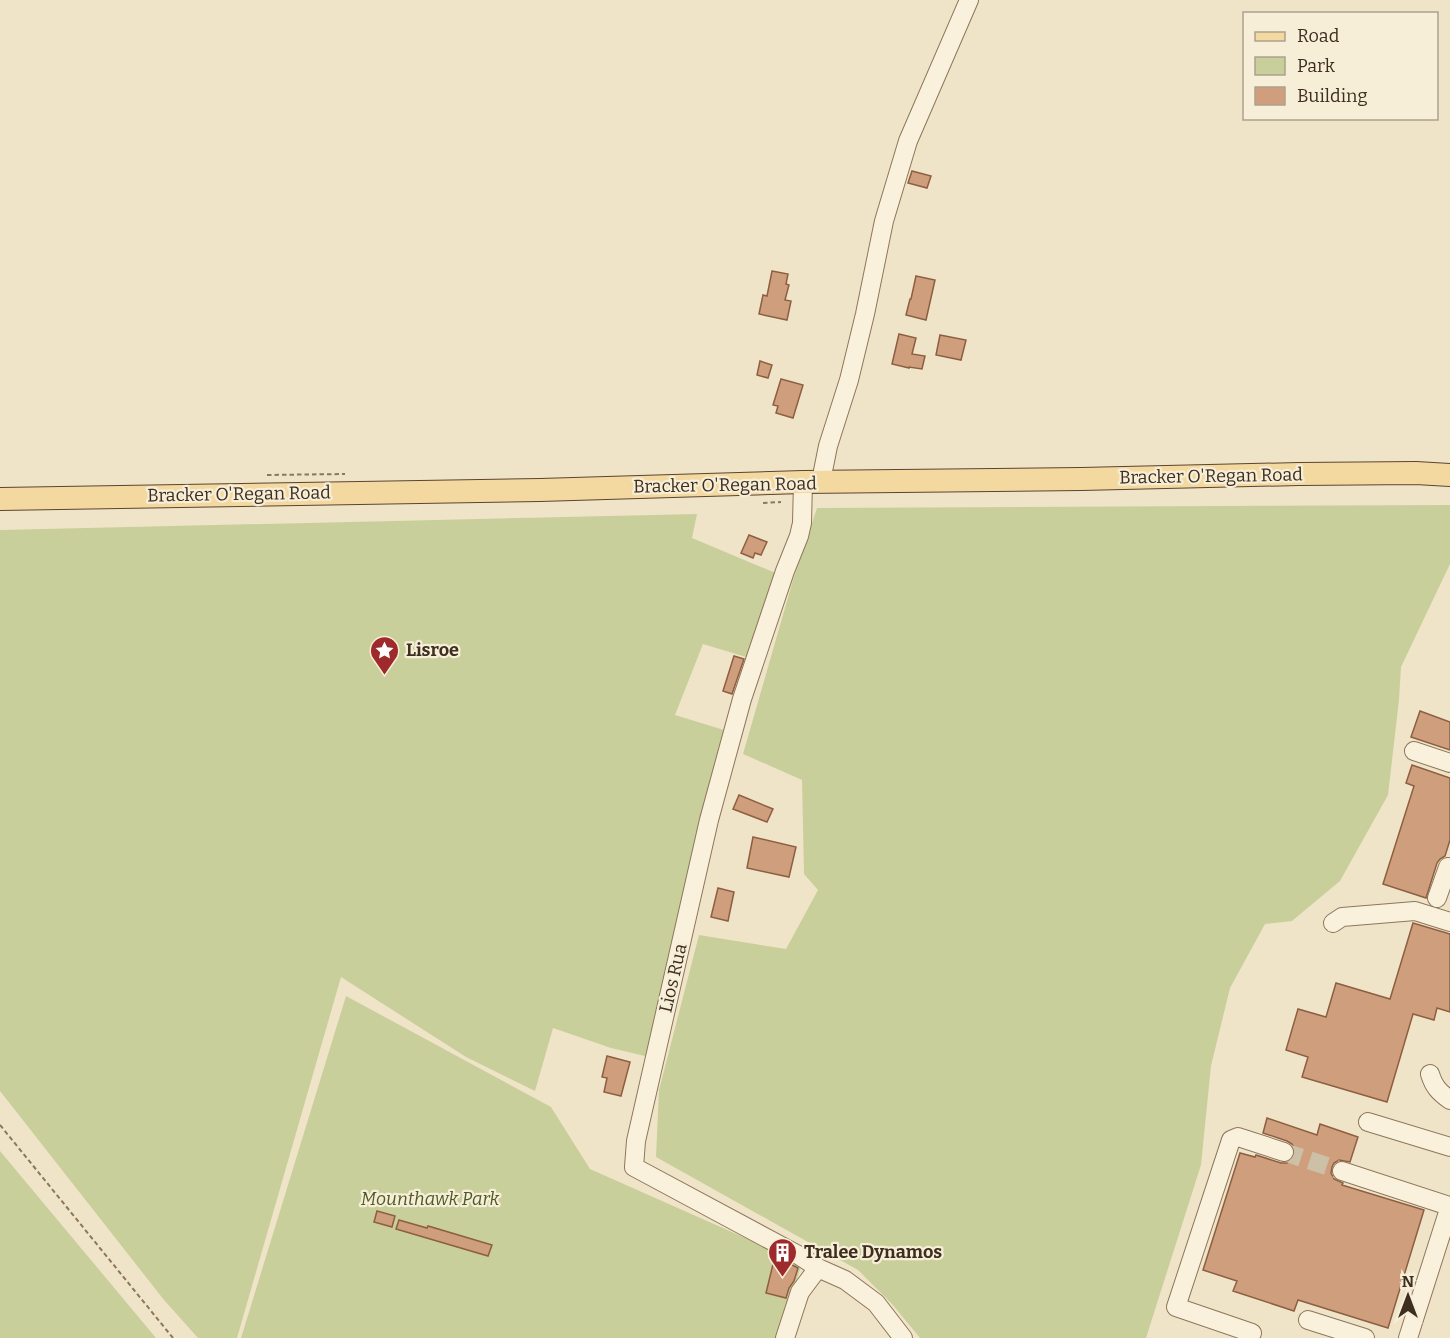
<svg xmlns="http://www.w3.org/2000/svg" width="1450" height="1338" font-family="Bitter,serif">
<rect width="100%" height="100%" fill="#f0e4c8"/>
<g fill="#c9cf9b">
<path d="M1450,505V564L1401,667L1399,700L1388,795L1340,881L1292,921L1265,924L1230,988L1211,1066L1201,1165L1146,1338H920L892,1304L858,1270L656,1157L659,1090L699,935L786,949L818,890L804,874L802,780L743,754L793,580L817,508Z"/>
<path d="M697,514L692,538L778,574L746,657L703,644L675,715L724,730L704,807L649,1057L611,1048L553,1028L535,1091L466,1057L341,977L237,1338H198L164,1300L0,1091V530Z"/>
<path d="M346,996L551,1107L590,1169L802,1263L778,1338H241Z"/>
<path d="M0,1151L156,1338H0Z"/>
</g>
<g fill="#cf9f7d" stroke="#8d5f41" stroke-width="1.5">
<path d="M912,171L931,176L927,188L908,183Z"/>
<path d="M772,271L788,274L786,284L789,285L785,300L791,301L787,320L759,314L763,295L767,296Z"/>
<path d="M916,276L935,280L926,320L906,315L910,299H911Z"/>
<path d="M899,334L916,338L912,354L925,356L922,369L909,367V368L892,364Z"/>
<path d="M940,335L966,340L961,360L936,355Z"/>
<path d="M760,361L772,365L768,378L757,375Z"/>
<path d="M781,379L803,385L793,418L776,413L778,406L773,405Z"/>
<path d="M749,535L767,542L761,555L755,553L753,558L741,553Z"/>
<path d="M734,656L744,659L732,694L723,691Z"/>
<path d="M1420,711L1450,722V750L1411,737Z"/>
<path d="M1412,765L1450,778V840L1445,856L1440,859L1437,863L1426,898L1383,884L1414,786L1406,783Z"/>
<path d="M739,795L773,809L767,822L733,809Z"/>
<path d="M753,837L796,847L789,877L747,868Z"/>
<path d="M718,888L734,892L728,921L711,917Z"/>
<path d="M1413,923L1450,934V1012L1437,1008L1434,1020L1413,1014L1387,1102L1302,1077L1308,1057L1286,1050L1298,1009L1326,1017L1336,983L1390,999Z"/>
<path d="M607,1056L630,1062L621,1096L604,1092L607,1078L602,1077Z"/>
<path d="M1267,1118L1317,1135L1320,1124L1358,1137L1350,1162L1339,1160L1334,1163L1332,1167L1331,1173L1334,1179L1343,1183L1342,1185L1424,1210L1388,1328L1298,1300L1294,1311L1233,1291L1237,1281L1203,1270L1240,1153L1255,1157L1256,1155L1281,1163H1287L1292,1160L1294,1156L1295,1149L1292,1144L1287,1141L1263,1133Z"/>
<path d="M377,1211L395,1216L392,1227L374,1222Z"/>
<path d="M399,1220L427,1228L428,1226L492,1245L488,1256L396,1229Z"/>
<path d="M775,1256L798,1268L794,1281L789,1288L786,1298L766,1293Z"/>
</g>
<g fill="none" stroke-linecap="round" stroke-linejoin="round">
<path stroke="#ccc0a6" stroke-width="18" stroke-dasharray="18 9" stroke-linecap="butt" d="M1284,1152L1342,1171"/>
<defs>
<g id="minor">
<path d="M803,482L802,523L799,536L785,571L742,699L709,820L636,1141L634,1167L800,1256L818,1268L845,1280L876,1303L903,1338"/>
<path d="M824,482L823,471L828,446L849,380L865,314L884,221L908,141L969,0"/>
<path d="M1414,751L1450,763"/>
<path d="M1437,898L1448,867"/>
<path d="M1333,923L1342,917L1415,911L1450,922"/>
<path d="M1430,1074C1434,1087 1439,1092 1450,1100"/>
<path d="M1368,1122L1450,1147"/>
<path d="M1342,1171L1449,1206"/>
<path d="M1308,1320L1365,1338"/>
<path d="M785,1338L800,1292L818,1268"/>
<path d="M1250,1338L1252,1333L1176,1307L1231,1140L1238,1137L1284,1152"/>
<path d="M1408,1338L1450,1206"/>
</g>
<path id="major" d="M0,499L540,490L803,482L1081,479L1299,474L1416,473L1450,475"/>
</defs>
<use href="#minor" stroke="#8d765c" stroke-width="20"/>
<use href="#major" stroke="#5b4430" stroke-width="24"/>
<g stroke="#8d765c" stroke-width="2" stroke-dasharray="4.5 3" stroke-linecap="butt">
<path d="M267,475L345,474"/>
<path d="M763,503L781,502"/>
<path d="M0,1125L173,1338"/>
</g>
<use href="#minor" stroke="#faf1dc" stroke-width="18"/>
<use href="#major" stroke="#f3d9a0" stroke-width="22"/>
</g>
<defs>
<symbol id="sight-pin" viewBox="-11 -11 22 30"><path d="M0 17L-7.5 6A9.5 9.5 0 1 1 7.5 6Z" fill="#9e2a2b" stroke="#f7eed8"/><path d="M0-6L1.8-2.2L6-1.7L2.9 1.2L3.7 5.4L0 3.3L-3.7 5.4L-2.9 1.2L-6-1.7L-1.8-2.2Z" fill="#fff"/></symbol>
<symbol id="building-pin" viewBox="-11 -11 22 30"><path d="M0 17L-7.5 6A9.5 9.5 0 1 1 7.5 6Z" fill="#9e2a2b" stroke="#f7eed8"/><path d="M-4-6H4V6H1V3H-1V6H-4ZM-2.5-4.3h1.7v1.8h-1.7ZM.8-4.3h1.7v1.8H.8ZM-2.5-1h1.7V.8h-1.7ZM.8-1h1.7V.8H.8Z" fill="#fff"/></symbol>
</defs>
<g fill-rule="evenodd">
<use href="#sight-pin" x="368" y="634" width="33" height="45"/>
<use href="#building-pin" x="766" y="1236" width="33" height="45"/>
</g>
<g text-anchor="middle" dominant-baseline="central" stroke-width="4.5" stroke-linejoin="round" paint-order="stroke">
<g font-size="18" fill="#3d2e20" stroke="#f7eed8">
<text transform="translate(1211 476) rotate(-1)">Bracker O'Regan Road</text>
<text transform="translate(725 485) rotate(-1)">Bracker O'Regan Road</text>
<text transform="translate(239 494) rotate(-1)">Bracker O'Regan Road</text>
<text transform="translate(673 978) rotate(-77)">Lios Rua</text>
</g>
<g font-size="18" font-weight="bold" fill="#3d2e20" stroke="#f7eed8" text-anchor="start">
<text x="406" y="650">Lisroe</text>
<text x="804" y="1252">Tralee Dynamos</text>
</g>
<g font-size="18" font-style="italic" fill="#4d5a26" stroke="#f7eed8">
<text x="430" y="1199">Mounthawk Park</text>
</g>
</g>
<rect x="1243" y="12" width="195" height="108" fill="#f7eed8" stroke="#ada18e" stroke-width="1.5"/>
<rect x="1255" y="32" width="30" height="9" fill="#f3d9a0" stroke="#ada18e" stroke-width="1.5"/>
<text x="1297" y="42" font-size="18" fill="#3d2e20">Road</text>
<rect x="1255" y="57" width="30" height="18" fill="#c9cf9b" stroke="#ada18e" stroke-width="1.5"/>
<text x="1297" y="72" font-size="18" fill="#3d2e20">Park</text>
<rect x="1255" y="87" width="30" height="18" fill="#cf9f7d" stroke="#ada18e" stroke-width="1.5"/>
<text x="1297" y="102" font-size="18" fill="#3d2e20">Building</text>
<g transform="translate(1408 1296)" stroke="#f7eed8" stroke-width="4.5" paint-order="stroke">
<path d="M0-4.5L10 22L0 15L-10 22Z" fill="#3d2e20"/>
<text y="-9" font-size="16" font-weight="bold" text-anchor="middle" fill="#3d2e20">N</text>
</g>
</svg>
